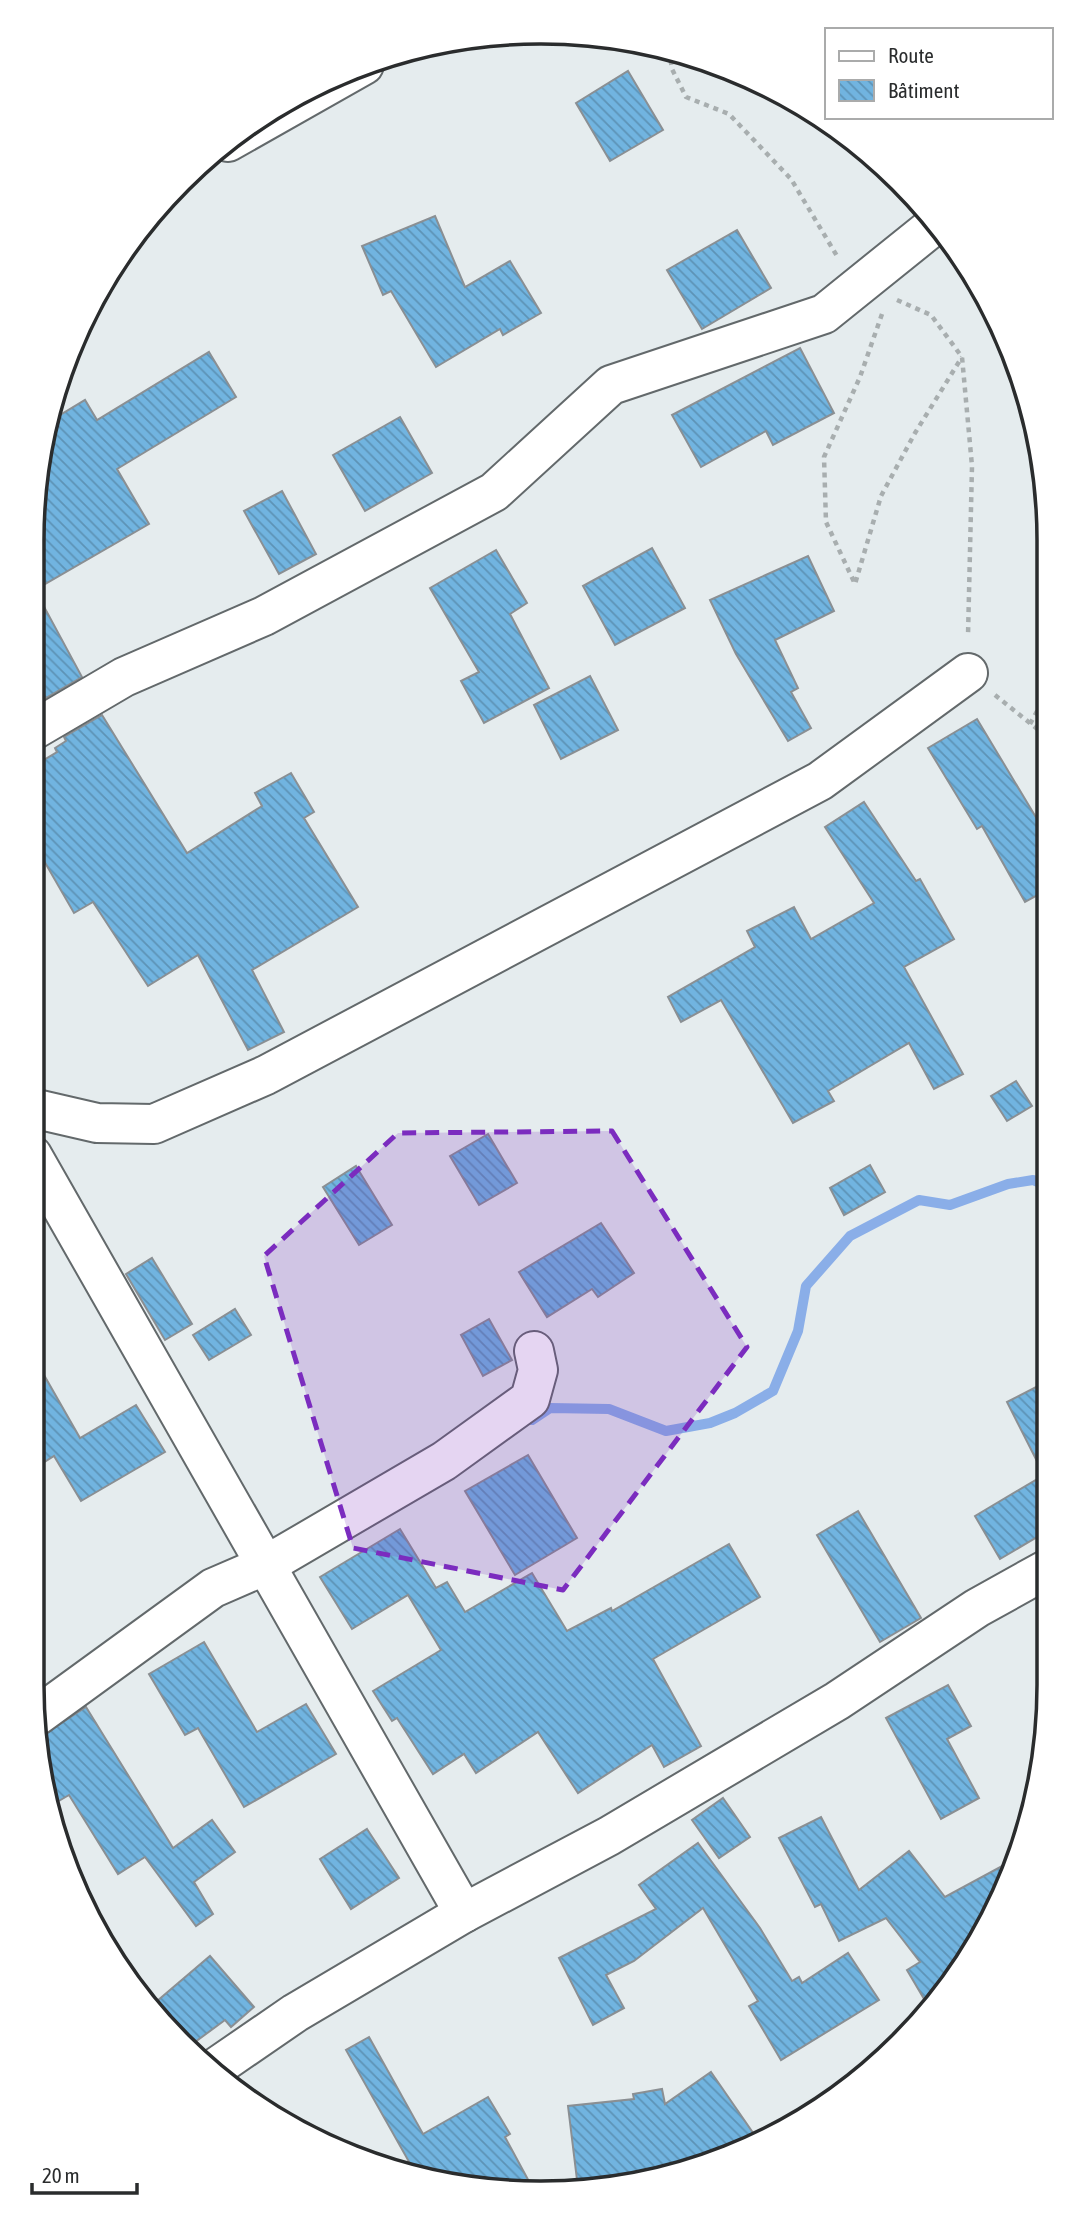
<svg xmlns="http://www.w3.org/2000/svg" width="1081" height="2225" font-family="'Asap Condensed',sans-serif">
<defs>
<pattern id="building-back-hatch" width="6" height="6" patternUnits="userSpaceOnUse" patternTransform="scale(1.75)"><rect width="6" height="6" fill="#71b4e0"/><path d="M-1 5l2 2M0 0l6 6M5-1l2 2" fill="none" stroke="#5d93b6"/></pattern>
</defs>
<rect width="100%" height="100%" fill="#e5ecee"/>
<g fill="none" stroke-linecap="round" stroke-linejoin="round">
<path stroke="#8aaee8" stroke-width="10" d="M532,1420L550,1408L609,1409L666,1431L710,1423L735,1413L773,1391L798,1331L806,1286L850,1236L919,1200L950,1205L1008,1184L1033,1180L1048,1186"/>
</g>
<g fill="url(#building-back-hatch)" stroke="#8a8f93" stroke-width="2">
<path d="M628,71L663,130L610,161L576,103Z"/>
<path d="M435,216L465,287L510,261L541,313L503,335L500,329L436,367L391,291L383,295L362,246Z"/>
<path d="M737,230L771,288L702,329L667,270Z"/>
<path d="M800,348L834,413L773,445L766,431L701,467L672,415Z"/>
<path d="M209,352L236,397L117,469L149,524L35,590L82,677L44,699L32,675V540L41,441L47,423L85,400L97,420Z"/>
<path d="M400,417L432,473L365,511L333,455Z"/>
<path d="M282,491L316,554L279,574L244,511Z"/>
<path d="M652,548L685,608L615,645L583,586Z"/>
<path d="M496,550L527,603L510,614L549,688L484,723L461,681L479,672L430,588Z"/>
<path d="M808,556L834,611L775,640L798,688L791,692L811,728L788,741L736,654L710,600Z"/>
<path d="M590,676L618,730L561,759L534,705Z"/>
<path d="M102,715L187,853L262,806L255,793L291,773L314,812L304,818L358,907L252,970L284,1032L248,1050L198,955L148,986L93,902L74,913L32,840V767L57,752L55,748L66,741L64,737Z"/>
<path d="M977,719L1046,834L1047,890L1025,902L982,826L977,829L928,748Z"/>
<path d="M864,802L916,881L920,879L954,939L904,967L963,1074L934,1089L909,1043L828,1091L834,1101L793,1123L721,1000L681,1022L668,997L755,947L747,931L794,907L811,939L874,903L825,827Z"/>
<path d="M1016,1081L1032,1106L1007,1121L991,1096Z"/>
<path d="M488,1134L517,1183L479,1205L450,1156Z"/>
<path d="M870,1165L885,1192L844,1215L830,1188Z"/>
<path d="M356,1166L392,1225L359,1245L323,1187Z"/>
<path d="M601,1223L634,1273L598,1297L592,1289L547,1317L519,1272Z"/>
<path d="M152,1258L192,1324L165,1340L126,1274Z"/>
<path d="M235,1309L251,1335L209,1360L193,1335Z"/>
<path d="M489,1319L512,1360L483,1376L461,1335Z"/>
<path d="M32,1354L80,1438L136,1405L165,1452L81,1501L54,1456L32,1470Z"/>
<path d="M1048,1381L1049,1530L1000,1559L975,1516L1044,1475L1007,1402Z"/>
<path d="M528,1455L577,1538L515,1575L465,1491Z"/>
<path d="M858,1511L921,1618L880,1642L817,1535Z"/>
<path d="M400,1529L436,1588L447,1582L465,1612L532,1573L567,1631L611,1608L612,1611L729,1544L760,1597L653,1659L701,1746L664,1767L652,1745L578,1793L538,1732L476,1773L464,1754L433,1774L397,1718L392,1721L373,1691L441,1650L408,1595L352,1629L320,1577Z"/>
<path d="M204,1642L257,1732L306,1704L336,1754L244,1807L198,1728L185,1735L149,1674Z"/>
<path d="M948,1685L971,1726L947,1739L979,1798L941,1819L886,1718Z"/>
<path d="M86,1707L173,1848L212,1820L235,1852L194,1882L213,1914L196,1926L145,1857L118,1874L69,1795L52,1805L40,1737Z"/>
<path d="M723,1798L750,1837L719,1858L692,1820Z"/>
<path d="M821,1817L859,1890L909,1851L945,1897L1017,1858L1011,1880L930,2009L907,1970L920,1962L886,1918L839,1941L821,1904L815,1907L779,1838Z"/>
<path d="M367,1829L399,1878L351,1909L320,1859Z"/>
<path d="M698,1843L760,1928L792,1981L799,1977L802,1983L848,1953L879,2000L781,2060L749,2006L758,2001L703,1908L634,1961L606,1975L624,2008L593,2025L559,1958L656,1909L639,1885Z"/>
<path d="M210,1956L254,2007L231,2027L225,2020L191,2045L150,2007Z"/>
<path d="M369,2037L423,2134L488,2097L510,2134L505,2137L532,2187L441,2184L417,2176L346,2050Z"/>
<path d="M711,2072L760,2143L607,2189L578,2188L568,2106L634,2099L633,2094L662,2089L665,2104Z"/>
</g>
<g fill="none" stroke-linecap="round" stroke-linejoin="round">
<defs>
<g id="street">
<path d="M228,142L364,65"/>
<path d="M32,731L124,677L264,616L494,492L611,385L824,314L937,223"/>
<path d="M32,1108L97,1123L154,1124L266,1075L820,781L968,673"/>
<path d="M32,1155L464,1913"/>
<path d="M37,1716L213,1588L266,1565L444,1461L530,1399L538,1370L534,1351"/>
<path d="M215,2068L295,2013L464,1913L609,1836L837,1701L977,1608L1049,1568"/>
</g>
</defs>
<use href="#street" stroke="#63696b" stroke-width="42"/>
<g stroke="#a8aeaf" stroke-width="4.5" stroke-dasharray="5 5" stroke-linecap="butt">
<path d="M669,50L672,69L686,97L729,114L791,179L837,256"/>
<path d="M897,300L931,315L962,357L972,466L968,636"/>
<path d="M882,314L860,377L824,457L826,522L855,584L881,496L915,433L962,357"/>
<path d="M995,695L1046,736"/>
<path d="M1030,724L1046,695"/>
</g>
<use href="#street" stroke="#fff" stroke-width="38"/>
</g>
<path fill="#7b2cbf" fill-opacity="0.2" stroke="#7b2cbf" stroke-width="5" stroke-dasharray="14 9" stroke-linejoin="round" d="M612,1131L747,1347L563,1590L353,1548L264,1256L398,1133Z"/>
<path d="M0 0H1081V2225H0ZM540 44H541A496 496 0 0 1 1037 540V1685A496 496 0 0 1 541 2181H540A496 496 0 0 1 44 1685V540A496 496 0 0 1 540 44Z" fill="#fff" fill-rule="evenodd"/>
<path fill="none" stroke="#2a2c2d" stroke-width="3.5" d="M540 44H541A496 496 0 0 1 1037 540V1685A496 496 0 0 1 541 2181H540A496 496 0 0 1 44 1685V540A496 496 0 0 1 540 44Z"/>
<rect x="825" y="28" width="228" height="91" fill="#ffffff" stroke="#aaabab" stroke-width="2"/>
<rect x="839" y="51" width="35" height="10" fill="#ffffff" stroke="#aaabab" stroke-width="2"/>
<text x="888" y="63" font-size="21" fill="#2a2c2d">Route</text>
<rect x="839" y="80" width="35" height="21" fill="url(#building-back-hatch)" stroke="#aaabab" stroke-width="2"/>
<text x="888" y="98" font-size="21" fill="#2a2c2d">Bâtiment</text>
<path d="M32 2183v10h105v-10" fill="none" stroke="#2a2c2d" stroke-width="3.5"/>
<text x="42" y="2183" font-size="21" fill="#2a2c2d" stroke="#ffffff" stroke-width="5" paint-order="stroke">20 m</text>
</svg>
